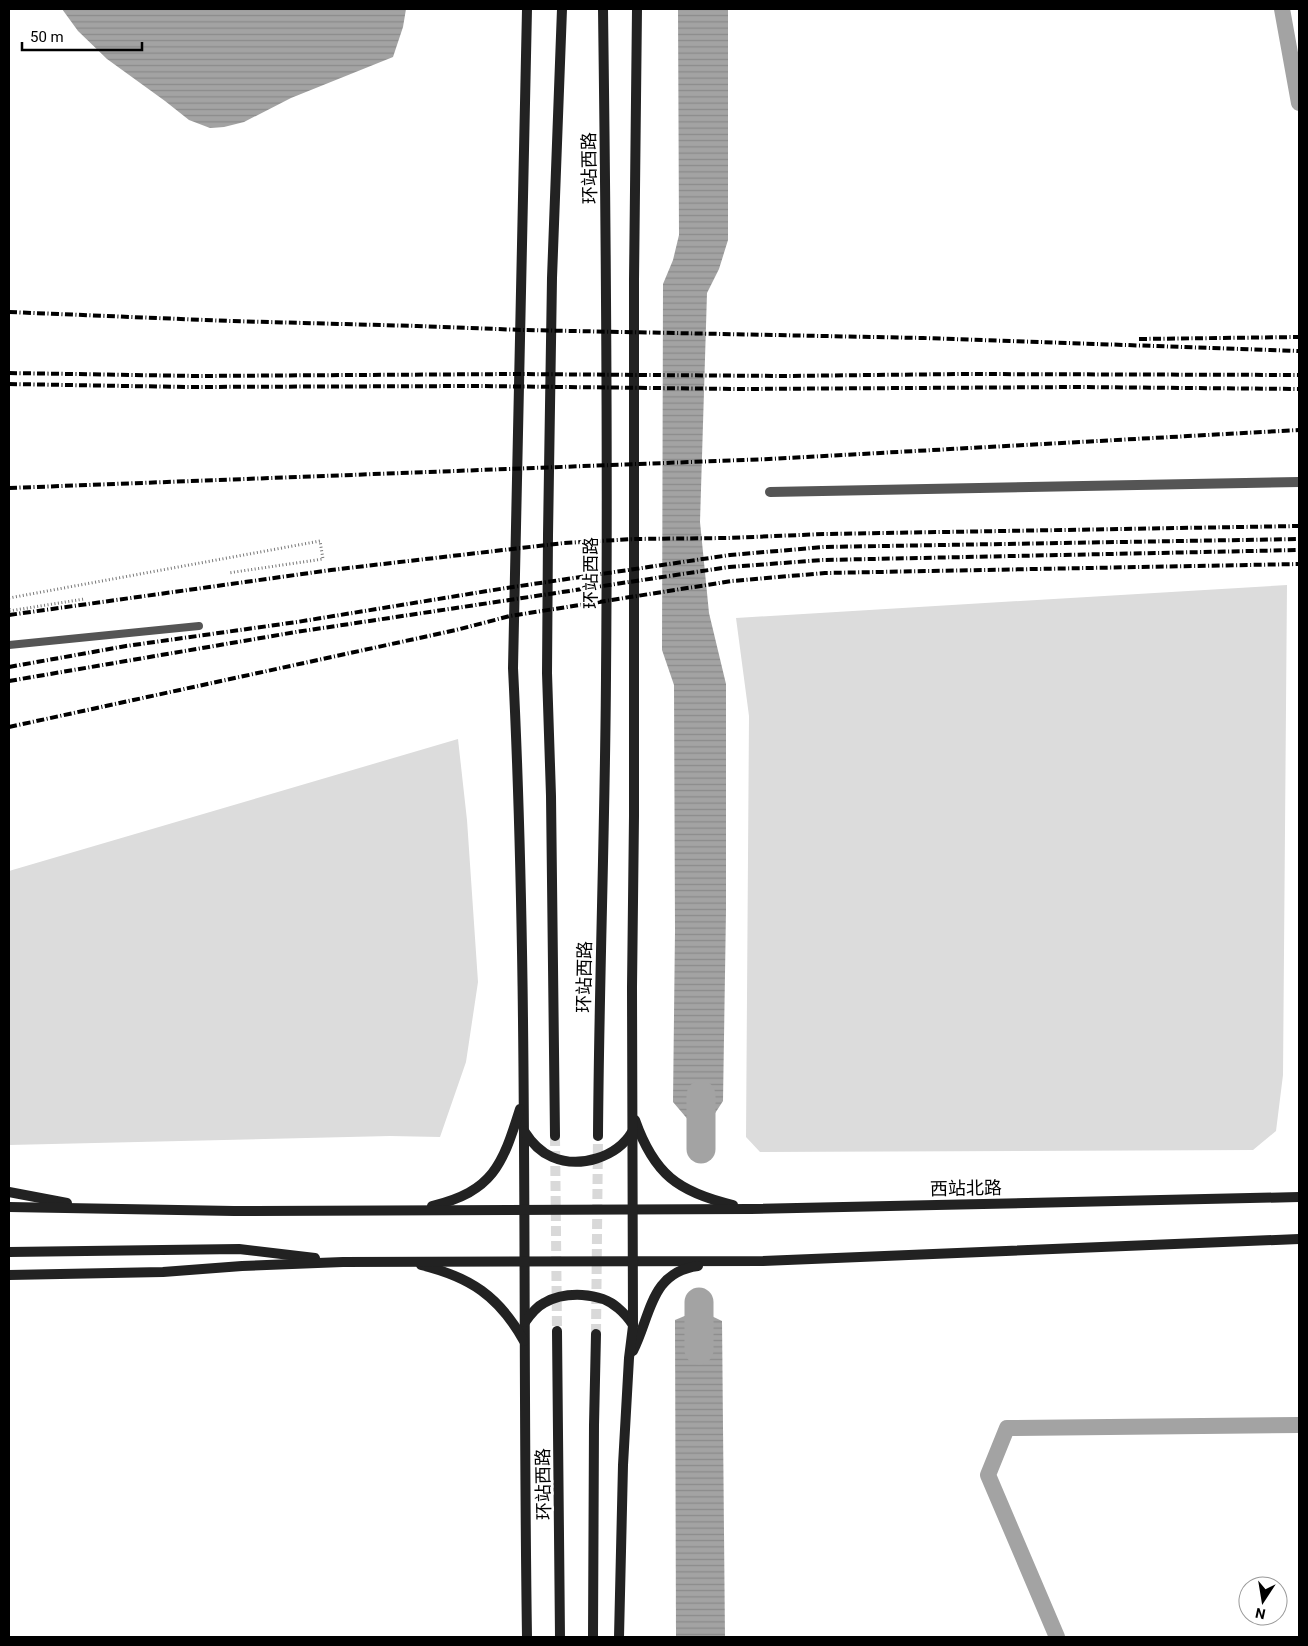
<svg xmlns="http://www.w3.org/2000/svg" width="1308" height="1646" font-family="Roboto,'Noto Sans SC',sans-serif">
<defs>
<pattern id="water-rules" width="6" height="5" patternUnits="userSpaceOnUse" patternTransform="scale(1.25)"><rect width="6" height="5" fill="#a3a3a3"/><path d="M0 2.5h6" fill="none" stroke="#8b8b8b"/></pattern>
</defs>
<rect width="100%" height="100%" fill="#fff"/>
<g fill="#dcdcdc">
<path d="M1287,585L1283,1075L1276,1131L1253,1150L760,1152L746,1137L749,716L736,618Z"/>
<path d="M458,739L467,820L478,982L466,1062L440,1137L390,1136L9,1145V871Z"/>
</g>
<g fill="url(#water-rules)">
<path d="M62,9H406L403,27L393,57L291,98L244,122L224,127L210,128L189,120L165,101L107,59L78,31Z"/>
<path d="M678,9H728V240L719,269L707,293L700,522L709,613L726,684V911L723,1101L701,1135L673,1102L675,931L674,685L662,650L663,284L673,260L679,235Z"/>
<path d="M699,1310L722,1321L725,1637H676L675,1320Z"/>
</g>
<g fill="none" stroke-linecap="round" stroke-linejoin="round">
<g stroke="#a3a3a3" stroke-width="16">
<path d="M1282,9L1299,103"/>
<path d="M1057,1637L988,1475L1007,1428L1299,1425"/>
</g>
<g stroke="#a3a3a3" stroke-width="29">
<path d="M701,1149V1095"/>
<path d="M699,1350V1302"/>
</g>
<g stroke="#d9d9d9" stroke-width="10" stroke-dasharray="10 5" stroke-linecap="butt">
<path d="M555,1136L557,1331"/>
<path d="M596,1334L598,1136"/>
</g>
<g stroke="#777" stroke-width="3" stroke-dasharray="1 2.5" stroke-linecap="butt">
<path d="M9,598L320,541L323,559L228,573"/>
<path d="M9,608V611L84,599"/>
</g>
<path stroke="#555" stroke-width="8" d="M9,645L199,626"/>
<path stroke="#555" stroke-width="10" d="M770,492L1299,482"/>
<g stroke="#222" stroke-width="10">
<path d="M527,9L513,668C529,991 522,1314 527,1637"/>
<path d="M635,1120C654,1174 678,1192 733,1205"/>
<path d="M524,1131C531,1142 540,1152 552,1157C580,1169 617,1157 632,1132"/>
<path d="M555,1136L551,796L547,673L548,535L552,278L562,9"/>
<path d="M598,1136C599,983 605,830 606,677C608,455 606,232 603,9"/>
<path d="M9,1192L67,1203"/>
<path d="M432,1206C493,1191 502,1166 520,1109"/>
<path d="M9,1207L234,1211L751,1209L1299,1197"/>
<path d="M9,1252L239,1249L315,1258"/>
<path d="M421,1265C470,1277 499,1296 524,1341"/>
<path d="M9,1275L163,1272L242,1266L343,1262L763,1261L1299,1239"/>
<path d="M525,1322C530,1315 536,1307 544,1303C565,1291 600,1292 618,1308C624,1313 629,1319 633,1325"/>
<path d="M557,1331L560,1637"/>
<path d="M633,1351C651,1316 650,1272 698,1266"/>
<path d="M593,1637L594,1425L596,1334"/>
<path d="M619,1637L623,1465L629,1358L633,1326L632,987L634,816V280L637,9"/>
</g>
<g stroke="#000" stroke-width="4" stroke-dasharray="8 2.5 1 2.5" stroke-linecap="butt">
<path d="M9,312L230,321L417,326L523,330L923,338L1299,351"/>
<path d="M1139,339L1299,337"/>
<path d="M9,373L198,376L514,374L783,376L962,374L1299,375"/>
<path d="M9,384L186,387L476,386L742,389L1080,387L1299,389"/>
<path d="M9,488L769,459L1299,430"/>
<path d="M9,615L331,570L564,543L634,539L727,538L824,534L1299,526"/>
<path d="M9,667L126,646L297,622L506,588L730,555L824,547L1299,539"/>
<path d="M9,681L296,632L729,567L823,560L1299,550"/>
<path d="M9,727L456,630L510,616L732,581L825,573L1299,564"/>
</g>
</g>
<g text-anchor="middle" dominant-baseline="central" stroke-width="5" stroke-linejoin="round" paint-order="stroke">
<g font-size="18" fill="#000" stroke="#fff">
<text transform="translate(589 168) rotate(-91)">环站西路</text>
<text transform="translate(590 573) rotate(-90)">环站西路</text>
<text transform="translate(584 977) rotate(-89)">环站西路</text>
<text transform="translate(966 1188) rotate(-1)">西站北路</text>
<text transform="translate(543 1484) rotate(-91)">环站西路</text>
</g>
</g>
<rect width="1308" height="1646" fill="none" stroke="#000000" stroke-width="20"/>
<g transform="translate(1263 1601) rotate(192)"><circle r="24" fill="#ffffff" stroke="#999999"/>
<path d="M0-4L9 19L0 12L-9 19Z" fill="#000000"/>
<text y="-8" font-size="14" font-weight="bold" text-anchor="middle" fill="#000000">N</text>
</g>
<path d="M22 42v8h120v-8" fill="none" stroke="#000000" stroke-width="2.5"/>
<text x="30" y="42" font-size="15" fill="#000000" stroke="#ffffff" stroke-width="4" paint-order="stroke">50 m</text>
</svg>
